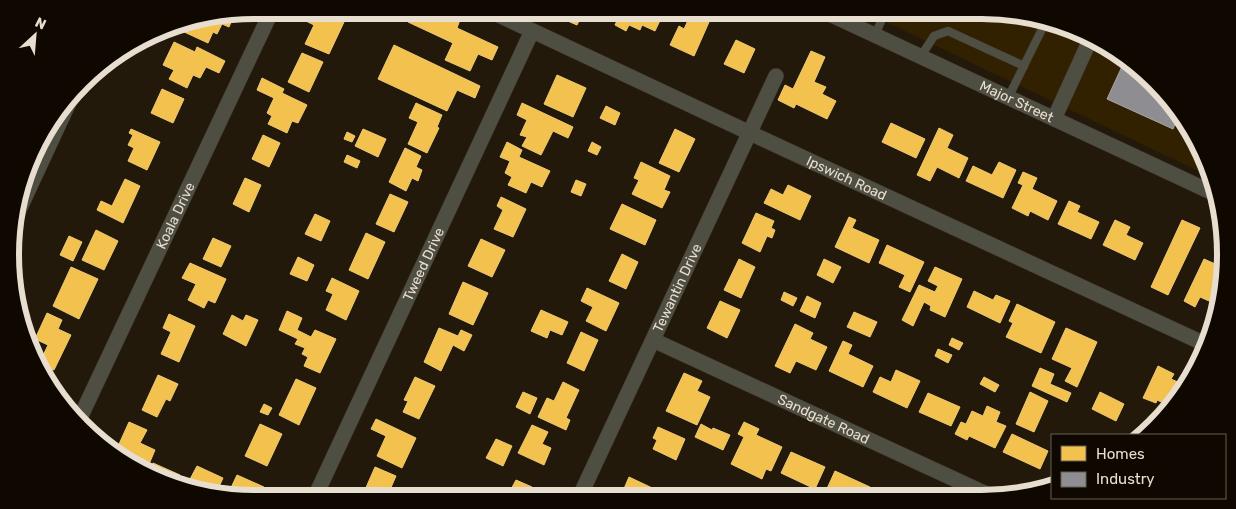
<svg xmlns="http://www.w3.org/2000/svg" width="1236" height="509" font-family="Rubik,sans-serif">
<rect width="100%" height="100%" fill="#22190b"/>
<path fill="#322101" d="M861,10H981L1060,23L1142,70L1201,146L1209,176Z"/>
<g fill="#f2c14e" stroke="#efca75">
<path d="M302,10H323L322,12L344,22L329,54L305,44L314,25L298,17Z"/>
<path d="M413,10H422L425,12L426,10H445L461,17L457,28L498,47L492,60L478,54L470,71L445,60L453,43L408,22Z"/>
<path d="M567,10H584L577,25L563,19Z"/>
<path d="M622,10H665L655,31L642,25L640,30L629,25L626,31L615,25Z"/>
<path d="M691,14L709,22L694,56L670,45L679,26L684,29Z"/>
<path d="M222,15L232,20L229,27L222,24L217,34L213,32L208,43L182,31L187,21Z"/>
<path d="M736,40L755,49L744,73L724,64Z"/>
<path d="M174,42L195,52L197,47L225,61L219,73L206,67L200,78L193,75L187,88L169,79L174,70L163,65Z"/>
<path d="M394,45L480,86L475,98L457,90L447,111L378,79Z"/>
<path d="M811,51L825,57L814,82L826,87L822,94L836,101L827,119L796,104L794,108L778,100L785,85L793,89Z"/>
<path d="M302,53L323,62L309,92L288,82Z"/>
<path d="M557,75L586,88L573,117L544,104Z"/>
<path d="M262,78L284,89L282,93L307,105L298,123L292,121L287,133L268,124L272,116L267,113L274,98L257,90Z"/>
<path d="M162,89L184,99L173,123L151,113Z"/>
<path d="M416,103L442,115L437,127L439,128L427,153L408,144L418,122L409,118Z"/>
<path d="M522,103L573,127L568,138L553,131L541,155L522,146L527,137L520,135L527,120L517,115Z"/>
<path d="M606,106L620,113L615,125L600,118Z"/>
<path d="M891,123L925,139L916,158L882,142Z"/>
<path d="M939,128L953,135L947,148L968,158L959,178L937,167L930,181L917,175Z"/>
<path d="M131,129L160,142L147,170L128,161L134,148L128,145L133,135L129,133Z"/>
<path d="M363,129L386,139L378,157L355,146Z"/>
<path d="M675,129L695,139L679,172L659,163Z"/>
<path d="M347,132L355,136L352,142L344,139Z"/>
<path d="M263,135L280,143L269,167L252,159Z"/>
<path d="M507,142L522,150L519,157L550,171L542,187L531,182L526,193L508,185L512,177L505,173L510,161L500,157Z"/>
<path d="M592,142L601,147L597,155L588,151Z"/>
<path d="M405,148L421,156L416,167L422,170L418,181L412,178L406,191L389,182Z"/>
<path d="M347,155L360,161L357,168L344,162Z"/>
<path d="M641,162L670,176L664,190L670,192L662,208L632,194L639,180L634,178Z"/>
<path d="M999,162L1016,170L1003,198L966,181L973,166L992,175Z"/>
<path d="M1023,172L1037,178L1032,189L1057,201L1048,220L1030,211L1028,216L1012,208L1023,185L1018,183Z"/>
<path d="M245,178L261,185L249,212L233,204Z"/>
<path d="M125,179L140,186L123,223L97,210L101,201L112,206Z"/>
<path d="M576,180L586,184L581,196L571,192Z"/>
<path d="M788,185L811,196L800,220L764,203L771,189L783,195Z"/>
<path d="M390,194L408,202L394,232L376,224Z"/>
<path d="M501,197L526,209L513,237L494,229L503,210L497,206Z"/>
<path d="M1069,201L1080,206L1077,212L1099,222L1091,239L1058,224Z"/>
<path d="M622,204L656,220L645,245L610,229Z"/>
<path d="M756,213L774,221L771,228L775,230L772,238L767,236L760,252L742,243Z"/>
<path d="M315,214L330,221L321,241L305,234Z"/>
<path d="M849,217L856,220L852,228L879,240L869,263L835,247Z"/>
<path d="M1115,220L1130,227L1126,235L1143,243L1135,260L1103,245Z"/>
<path d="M1182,220L1200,228L1168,295L1151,287Z"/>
<path d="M96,230L118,241L104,270L82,260Z"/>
<path d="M366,233L385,242L368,279L349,270Z"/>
<path d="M69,236L82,242L73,261L60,255Z"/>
<path d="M213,238L231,246L221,267L203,259Z"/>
<path d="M481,239L505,250L492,277L468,266Z"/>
<path d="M887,245L924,262L910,292L899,287L905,275L879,263Z"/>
<path d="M622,254L638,262L626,289L609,281Z"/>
<path d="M298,257L314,265L307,281L290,274Z"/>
<path d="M739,259L755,267L741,298L724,290Z"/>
<path d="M824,259L841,267L833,283L817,275Z"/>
<path d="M1204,259L1222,267L1217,302L1216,304L1200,297L1195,307L1184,301Z"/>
<path d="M190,263L226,279L215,303L208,300L204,308L188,300L196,284L182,278Z"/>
<path d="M71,267L98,279L79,319L53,306Z"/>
<path d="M935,267L962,279L945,317L930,310L931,306L924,302L913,326L902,320L919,285L935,292L938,286L928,281Z"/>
<path d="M332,278L359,291L346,320L326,310L333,294L326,291Z"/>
<path d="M463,282L488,293L473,325L449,314Z"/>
<path d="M587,288L619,303L606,331L586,321L593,307L581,301Z"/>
<path d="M974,291L993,300L996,295L1010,301L1000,323L967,307Z"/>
<path d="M784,292L797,298L793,306L781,300Z"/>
<path d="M807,296L821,303L815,318L800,311Z"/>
<path d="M720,301L740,310L727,338L707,328Z"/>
<path d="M1017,304L1055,322L1041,353L1006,337L1013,323L1009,321Z"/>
<path d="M541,310L568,322L562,335L550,330L547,338L531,331Z"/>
<path d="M287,311L302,318L297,330L311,337L315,330L336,339L320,373L304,366L308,357L302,354L305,348L295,344L298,339L279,330Z"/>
<path d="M854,312L877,322L870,337L847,327Z"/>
<path d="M47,313L62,320L58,329L71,335L54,370L40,364V362L48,345L35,339Z"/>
<path d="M169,314L195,326L179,362L161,354L171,332L163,328Z"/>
<path d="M232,315L243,321L246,315L258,320L246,346L223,334Z"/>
<path d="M795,324L813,333L810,339L827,347L816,370L796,361L790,373L775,366Z"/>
<path d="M439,328L458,336L461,330L472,335L464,351L453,345L441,371L424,362Z"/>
<path d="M1066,328L1097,342L1077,387L1065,381L1072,368L1052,359Z"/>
<path d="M581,332L598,340L584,371L567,363Z"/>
<path d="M952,338L963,343L959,350L949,345Z"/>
<path d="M843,341L852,345L848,354L873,366L863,387L829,371Z"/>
<path d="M938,349L952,355L948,363L935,356Z"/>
<path d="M1158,366L1174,374L1171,379L1180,383L1170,406L1157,400L1156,403L1143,398Z"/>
<path d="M1040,368L1054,374L1050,384L1071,393L1067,402L1032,386Z"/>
<path d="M896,370L920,381L907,408L873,392L880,377L891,382Z"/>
<path d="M684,373L702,381L697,391L710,397L697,425L666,411Z"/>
<path d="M158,375L178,384L170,401L166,399L157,417L142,410Z"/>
<path d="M415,377L435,386L419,419L403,412L408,401L404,400Z"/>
<path d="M984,377L999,385L995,392L980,384Z"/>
<path d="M296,379L316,388L299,425L279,415Z"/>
<path d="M563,382L579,390L566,418L570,420L566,430L538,417L547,398L554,401Z"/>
<path d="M523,392L537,398L530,414L516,407Z"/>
<path d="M1030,392L1048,401L1034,432L1016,424Z"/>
<path d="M1100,392L1124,404L1116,421L1092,409Z"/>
<path d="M928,393L960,407L951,426L919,412Z"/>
<path d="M264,404L272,408L268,415L260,412Z"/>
<path d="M987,406L1000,412L996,422L1006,426L995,448L969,436L967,440L955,434L961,422L966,424L972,411L983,416Z"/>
<path d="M376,419L416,438L402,468L377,456L386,436L371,429Z"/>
<path d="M129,422L147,430L140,443L155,450L147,469L115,453Z"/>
<path d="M744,422L759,429L756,435L782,447L771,471L766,469L762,479L731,464L744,437L738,434Z"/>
<path d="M260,424L282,434L267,466L245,456Z"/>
<path d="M701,424L712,430L713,428L730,435L723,450L695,437Z"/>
<path d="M532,425L548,432L542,444L551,448L544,465L518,453Z"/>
<path d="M658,427L685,439L676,460L653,449L657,440L653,438Z"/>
<path d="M1012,434L1048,451L1040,469L1003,452Z"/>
<path d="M496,439L512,446L503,466L486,458Z"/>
<path d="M791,452L825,467L815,489L781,473Z"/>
<path d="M153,463L180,475L175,485L149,472Z"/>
<path d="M197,466L223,478L216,493L205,491L188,483Z"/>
<path d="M375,467L396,476L386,499H361Z"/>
<path d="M835,471L870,487L865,497H833L825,493Z"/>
<path d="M237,475L264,487L259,499L238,496L229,492Z"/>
<path d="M629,477L665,494L663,498H628L630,494L623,491Z"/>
<path d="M516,480L532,487L527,498H494L498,490L508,495Z"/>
<path d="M880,492L891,497H878Z"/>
</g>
<g fill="#8d8d92" stroke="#a8a5a4">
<path d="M1000,13L1025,17L1022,24Z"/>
<path d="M1125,60L1142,70L1178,117L1173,129L1107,99Z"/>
</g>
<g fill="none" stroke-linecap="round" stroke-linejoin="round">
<defs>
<g id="service">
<path d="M875,35L886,10"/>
<path d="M921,56L934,36L948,31L1024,66"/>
<path d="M1008,98L1046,21"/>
</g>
<g id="minor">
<path id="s1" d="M488,10L750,133L1207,345"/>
<path id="s2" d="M821,10L1213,193"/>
<path d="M1054,119L1090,40"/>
<path d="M12,225L72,96"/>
<path id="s3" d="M653,340L993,497"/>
<path id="s4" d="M79,420L272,10"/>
<path id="s5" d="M579,498L776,76"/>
<path id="s6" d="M314,499L532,31"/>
</g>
</defs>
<use href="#service" stroke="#3c3428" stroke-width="9"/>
<use href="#minor" stroke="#3c3428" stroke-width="16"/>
<use href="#service" stroke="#4f4e42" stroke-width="8"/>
<use href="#minor" stroke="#4f4e42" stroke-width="15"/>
</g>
<g text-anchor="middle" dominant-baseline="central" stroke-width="5" stroke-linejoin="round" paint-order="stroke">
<g font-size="14" fill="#e8decf" stroke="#0e0801">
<text stroke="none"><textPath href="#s2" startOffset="216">Major Street</textPath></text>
<text stroke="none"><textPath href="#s1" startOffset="396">Ipswich Road</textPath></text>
<text stroke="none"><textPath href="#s4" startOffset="226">Koala Drive</textPath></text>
<text stroke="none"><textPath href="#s6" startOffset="259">Tweed Drive</textPath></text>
<text stroke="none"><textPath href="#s5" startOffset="232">Tewantin Drive</textPath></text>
<text stroke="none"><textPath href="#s3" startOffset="188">Sandgate Road</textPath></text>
</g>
</g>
<path d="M0 0H1236V509H0ZM254 19H982A235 235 0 0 1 1217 254V255A235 235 0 0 1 982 490H254A235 235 0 0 1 19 255V254A235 235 0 0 1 254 19Z" fill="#0e0801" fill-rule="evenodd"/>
<path fill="none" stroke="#e8decf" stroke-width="6" d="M254 19H982A235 235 0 0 1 1217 254V255A235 235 0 0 1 982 490H254A235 235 0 0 1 19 255V254A235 235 0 0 1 254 19Z"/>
<rect x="1051" y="434" width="175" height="65" fill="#0e0801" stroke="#655e53"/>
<rect x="1061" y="446" width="25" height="15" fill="#f2c14e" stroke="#655e53"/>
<text x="1096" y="459" font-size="15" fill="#e8decf">Homes</text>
<rect x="1061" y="472" width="25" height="15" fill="#8d8d92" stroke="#655e53"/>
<text x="1096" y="484" font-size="15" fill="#e8decf">Industry</text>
<g transform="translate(35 35) rotate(26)" stroke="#0e0801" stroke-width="4" paint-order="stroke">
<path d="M0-4L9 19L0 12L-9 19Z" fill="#e8decf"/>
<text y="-8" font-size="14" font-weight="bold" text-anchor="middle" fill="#e8decf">N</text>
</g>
</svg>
